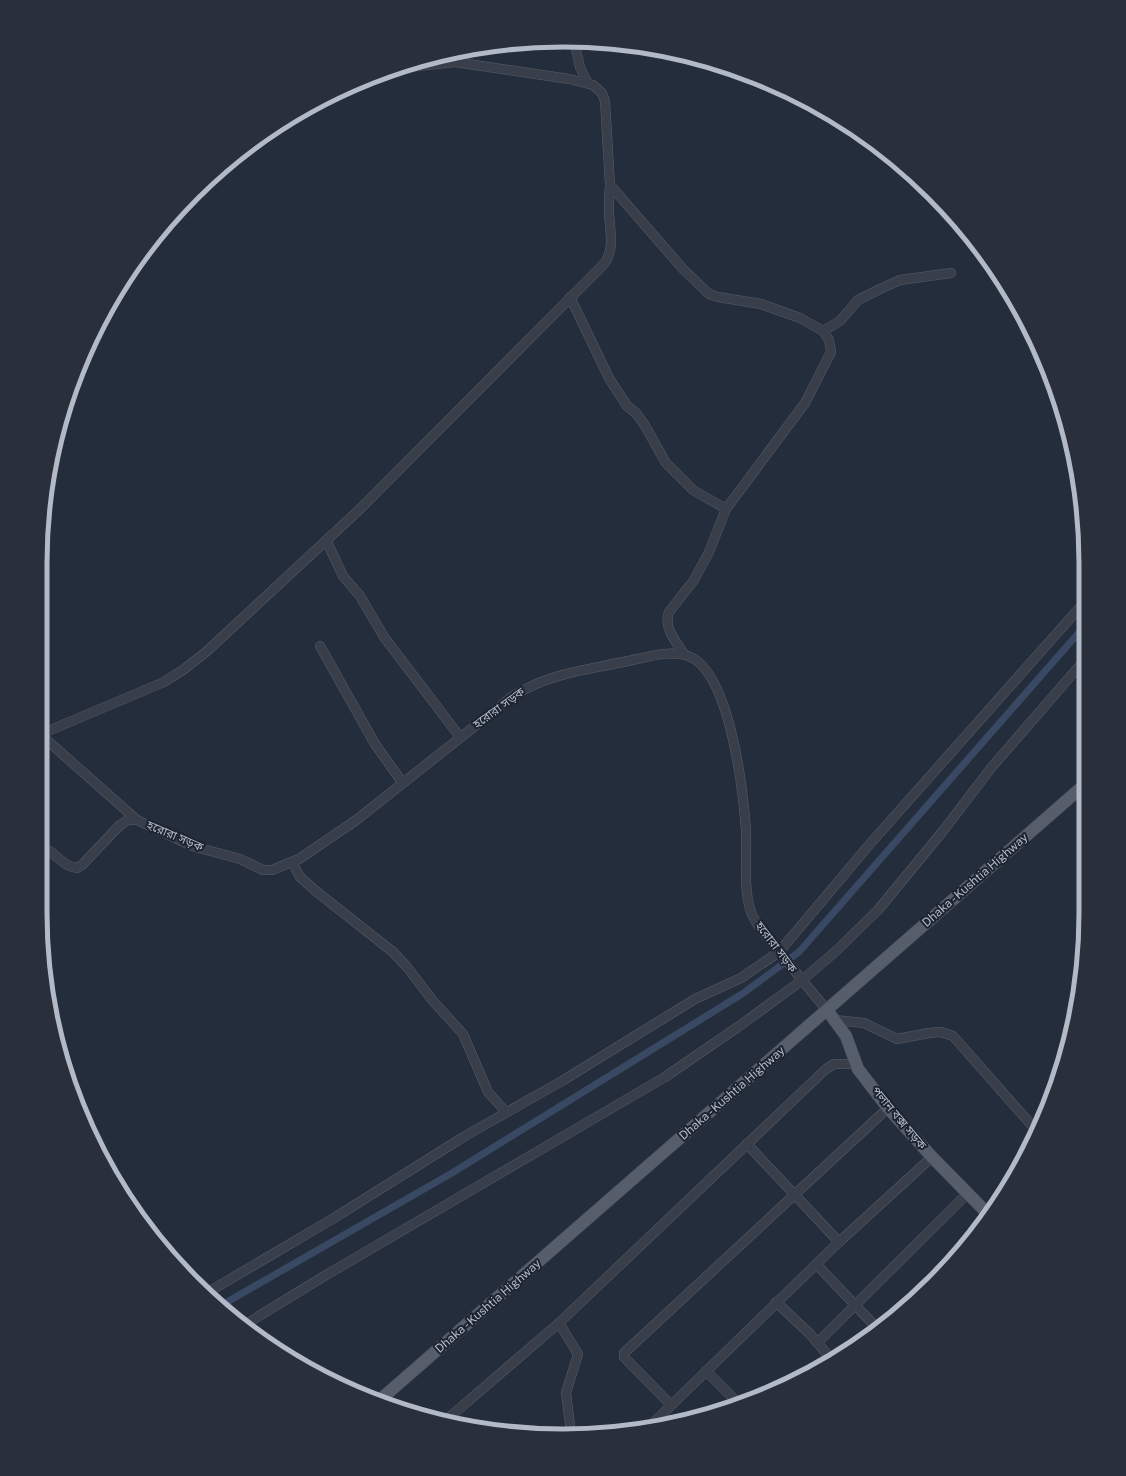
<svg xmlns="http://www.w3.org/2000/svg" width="1126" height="1476" font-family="'Public Sans','Noto Sans Bengali',sans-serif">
<rect width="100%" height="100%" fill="#242d3b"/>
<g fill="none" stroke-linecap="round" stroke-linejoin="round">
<path stroke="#3a4963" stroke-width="7" d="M220,1306L452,1173L742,994L799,952L1082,629"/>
<defs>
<g id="minor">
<path d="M574,41L580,67L587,82"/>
<path d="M400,68L455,62L569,79L593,85L602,93L605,101L610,185L683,269L709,294L718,297L761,304L800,318L823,331"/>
<path d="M570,297L609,378L627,406L636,413L644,424L666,463L693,490L726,509"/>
<path d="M326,540L343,576L360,596L384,637L460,737"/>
<path d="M320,646L375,744L402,782"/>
<path d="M684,654C676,642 663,627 669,612L694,580L709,552L726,509L805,403L831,352L829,340L823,331L840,321L858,300L880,289L900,280L951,273"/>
<path d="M41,734L164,682L183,670L206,652L360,509L604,264C616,248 609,229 609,210C609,202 609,193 610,185"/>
<path d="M41,735L137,820"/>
<path d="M40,846C55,851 61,866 77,868L82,865L119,826L128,820H137L192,846L240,859L263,870H272L299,859L355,821L513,696C550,673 586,670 628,661C646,658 666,650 685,655C730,666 743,791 746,830C747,853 743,891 751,912C755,924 765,934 773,944C791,966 808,988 827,1010"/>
<path d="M292,862L300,877L317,892L393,952L407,967L433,1001L463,1034L488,1092L506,1112"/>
<path d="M835,1020L864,1023L897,1039L929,1033L941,1032L953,1036L1035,1129"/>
<path d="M747,1144L839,1242"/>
<path d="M816,1264L877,1328"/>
<path d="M205,1294L334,1218L465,1136L562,1081L695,999L741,978L779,952L869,845L1082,605"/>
<path d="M776,1302L810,1334L831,1359"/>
<path d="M559,1323L578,1354L566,1393L571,1433"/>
<path d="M243,1326L326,1275L665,1077L738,1027L801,981L836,951L878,910L943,831L991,768L1082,663"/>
<path d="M817,1343L968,1193"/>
<path d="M706,1371L739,1404"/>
<path d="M671,1405L624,1357V1353L888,1108"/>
<path d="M445,1421L559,1323L826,1069L834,1064H856"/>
<path d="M652,1424L839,1242L932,1157"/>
</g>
<g id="major">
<path d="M827,1010L846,1036L858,1069L888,1108L932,1157L989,1215"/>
<path d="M381,1399L1082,787"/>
</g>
</defs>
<use href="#minor" stroke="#565d69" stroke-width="10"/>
<use href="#major" stroke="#414854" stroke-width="13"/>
<use href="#minor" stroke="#383f4b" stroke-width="9"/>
<use href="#major" stroke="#565e6b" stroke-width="12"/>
</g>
<g text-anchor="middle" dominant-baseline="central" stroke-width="4" stroke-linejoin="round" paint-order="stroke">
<g font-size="12" fill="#b3bac7" stroke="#1d2430">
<text transform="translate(499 708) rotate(-36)">হরোরা সড়ক</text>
<text transform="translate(175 836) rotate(23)">হরোরা সড়ক</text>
<text transform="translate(975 880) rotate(-41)">Dhaka - Kushtia Highway</text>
<text transform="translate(776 947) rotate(53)">হরোরা সড়ক</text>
<text transform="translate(732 1093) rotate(-41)">Dhaka - Kushtia Highway</text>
<text transform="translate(899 1118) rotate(50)">পলান বক্স সড়ক</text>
<text transform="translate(488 1306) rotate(-41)">Dhaka - Kushtia Highway</text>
</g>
</g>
<path d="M0 0H1126V1476H0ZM563 47H563A516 516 0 0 1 1079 563V913A516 516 0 0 1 563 1429H563A516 516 0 0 1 47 913V563A516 516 0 0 1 563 47Z" fill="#29303c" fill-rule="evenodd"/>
<path fill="none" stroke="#b3bac7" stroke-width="5" d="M563 47H563A516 516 0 0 1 1079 563V913A516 516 0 0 1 563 1429H563A516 516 0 0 1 47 913V563A516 516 0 0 1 563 47Z"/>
</svg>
